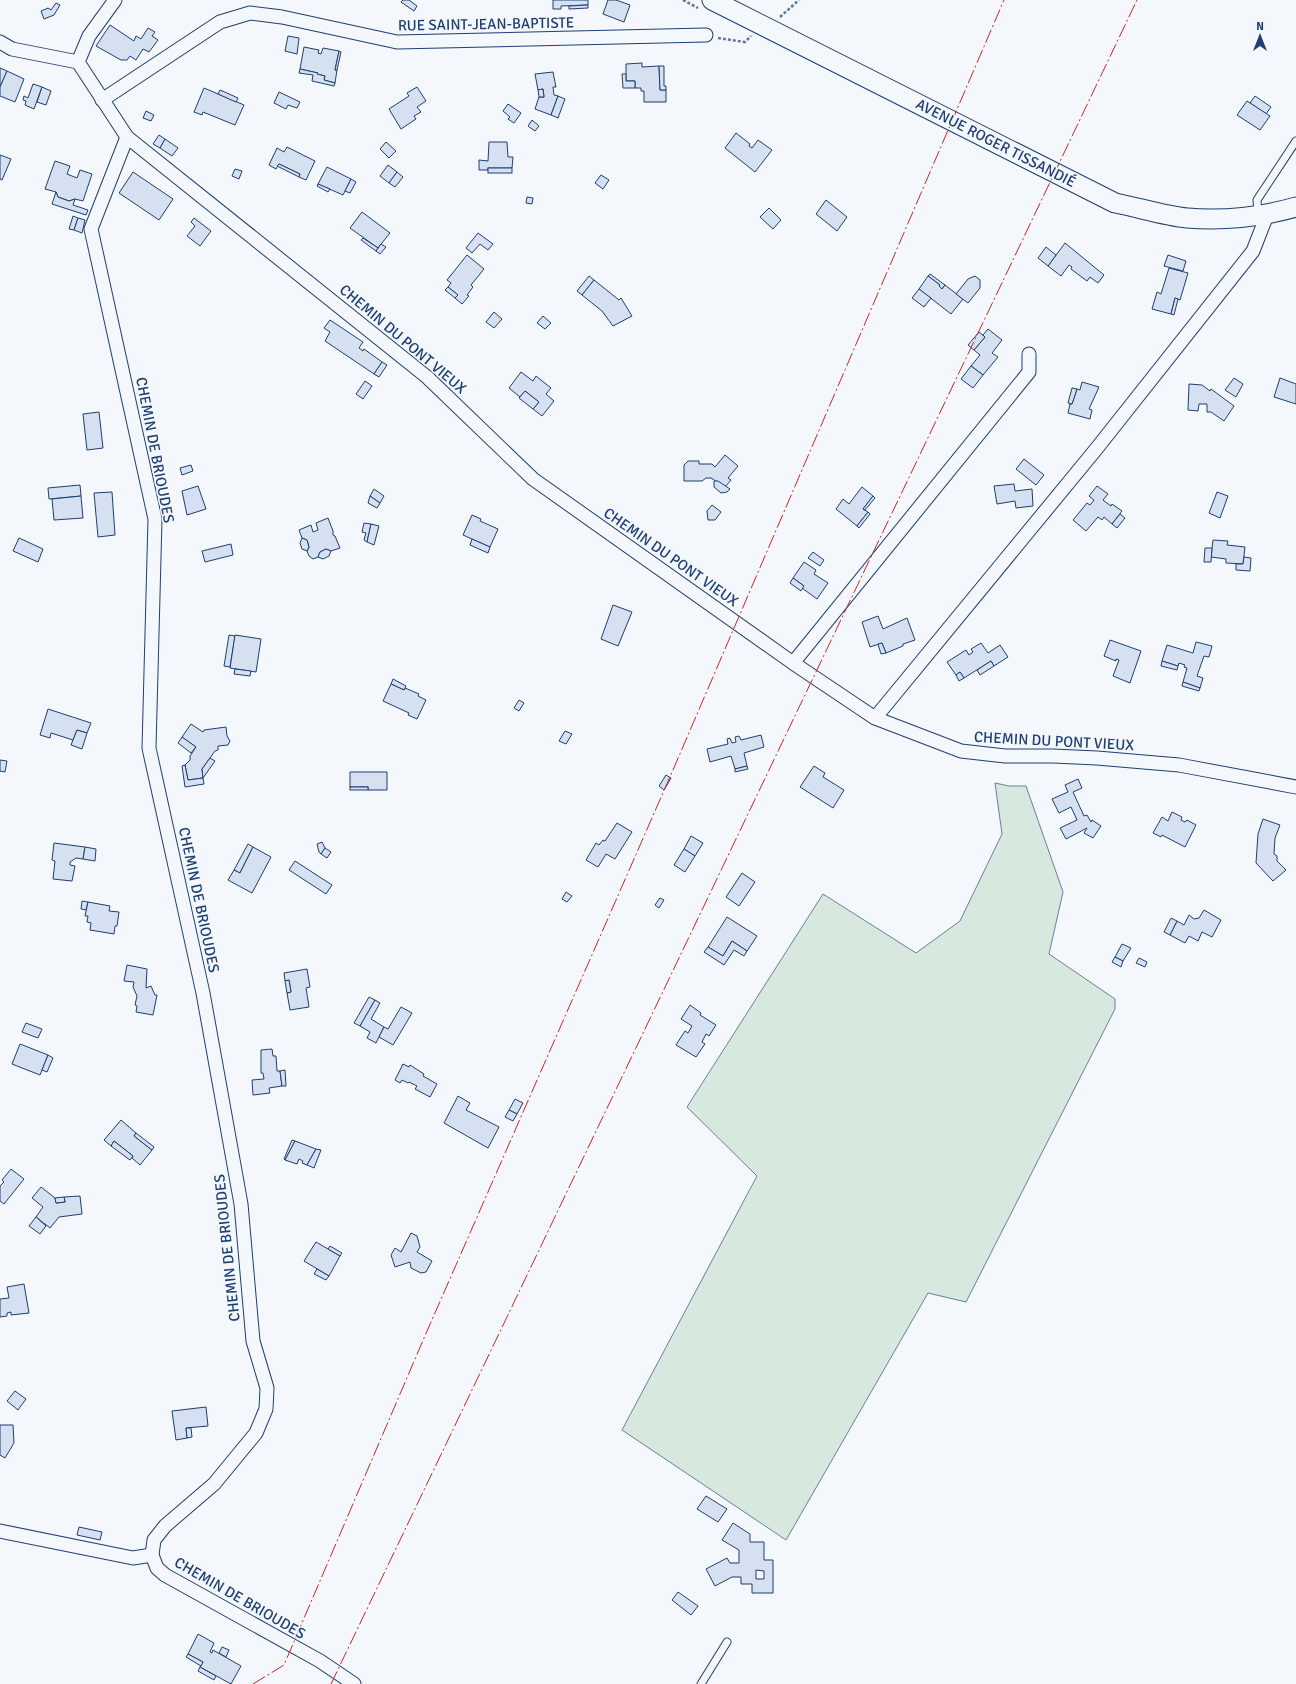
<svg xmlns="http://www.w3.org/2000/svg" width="1296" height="1684" font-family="Signika,sans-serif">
<rect width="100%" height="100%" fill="#f4f7fb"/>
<path fill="#d7e8df" stroke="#687fa3" d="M995,783L1009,786H1026L1063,892L1049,954L1115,999V1009L966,1302L928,1293L786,1540L622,1430L757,1176L687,1107L823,894L916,953L960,921L1002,834Z"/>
<g fill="#d5e0f0" stroke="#1d3f73" fill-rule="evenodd">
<path d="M403,0H409L417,6L414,11L401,2Z"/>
<path d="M553,0H588V5L561,6V9H553Z"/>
<path d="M608,0H616L630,5L624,22L603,14Z"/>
<path d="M56,3L60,5L54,15L44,19L41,11L48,8L51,10Z"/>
<path d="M588,5V8L569,9V6Z"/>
<path d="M110,25L134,41L136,36L141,39L148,28L155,32L152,36L158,40L149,52L143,49L136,60L130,56L127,60H121L96,46Z"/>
<path d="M288,36L299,38L297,54L285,51Z"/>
<path d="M304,47L319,50L318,53L321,54L323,48L339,51L335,70H337L335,83L324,80L325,76L317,74L318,73L300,69Z"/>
<path d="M339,51L341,52L337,70H335Z"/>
<path d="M642,63V67L659,66L660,90H666V102H644V91H641V88H635V81H626V64Z"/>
<path d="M659,66H664V86H666V90H660Z"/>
<path d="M0,68L7,71L0,87Z"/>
<path d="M300,69L318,73L317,74L325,76L324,80L335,83L334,86L312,81L313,75L299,73Z"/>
<path d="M7,71L24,79L15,102L0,96V87Z"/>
<path d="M553,72L556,87H553L554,95L558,96L551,115L535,109L539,97H544L543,89L538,90L535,74Z"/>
<path d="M622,74H626V81H635V88H623Z"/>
<path d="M33,84L42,87L34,109L25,105L26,101L23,100L24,96L28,98Z"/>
<path d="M42,87L51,91L46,105L37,102Z"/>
<path d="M417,87L426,101L417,107L421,112L414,116L416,119L401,129L389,109L409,96L407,93Z"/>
<path d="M204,88L244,105L235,125L203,112L202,115L194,112Z"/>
<path d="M543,89L544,97H539L538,90Z"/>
<path d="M220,90L238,98L236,102L218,94Z"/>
<path d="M279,92L300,102L297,108L288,105L286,109L274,103Z"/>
<path d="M558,96L565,99L558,118L551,115Z"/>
<path d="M1255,96L1271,107L1266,114L1250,103Z"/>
<path d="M1247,101L1270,116L1260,130L1237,115Z"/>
<path d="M508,104L521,113L514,123L508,119L510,117L503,111Z"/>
<path d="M146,111L154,115L151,121L143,118Z"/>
<path d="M532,120L539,126L535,131L528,126Z"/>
<path d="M736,133L750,144L749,146L752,148L758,140L772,150L755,172L725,148Z"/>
<path d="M159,135L165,139L160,148L153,144Z"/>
<path d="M165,139L178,148L172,156L160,148Z"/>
<path d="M386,142L396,151L389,158L380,149Z"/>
<path d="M489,142H507L508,157H513L512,168H488V170H479V160L488,161Z"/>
<path d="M287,147L315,161L306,180L299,177L300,174L279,164L276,169L269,165L277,148L284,152Z"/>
<path d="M0,155L11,159L2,180L0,179Z"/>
<path d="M55,161L70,166L67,174L77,178L80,170L92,174L83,201L75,199L69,201L58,197L56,192L45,189Z"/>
<path d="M279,164L300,174L299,177L277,166Z"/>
<path d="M388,165L397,172L389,183L380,176Z"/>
<path d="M327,167L351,179L343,195L318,184Z"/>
<rect x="488" y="168" width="24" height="5"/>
<path d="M235,169L242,171L239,179L232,176Z"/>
<path d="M133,172L173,199L159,220L119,193Z"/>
<path d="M397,172L403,177L395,187L389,183Z"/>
<path d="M601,175L609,180L603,189L595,183Z"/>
<path d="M351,179L356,182L350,193L345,191Z"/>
<path d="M318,184L330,189L328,192L317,186Z"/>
<path d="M56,192L58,197L69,201L75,199L73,205L88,210L86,215L52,204Z"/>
<path d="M527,197L533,198L532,204L526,203Z"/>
<path d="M826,200L847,217L837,231L816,214Z"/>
<path d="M769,208L781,220L773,229L760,217Z"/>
<path d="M362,212L390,233L378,248L350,228Z"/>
<path d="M73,216L78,218L74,230L69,229Z"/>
<path d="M78,218L85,220L82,233L74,230Z"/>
<path d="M194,218L211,231L200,246L187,236L195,226L191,222Z"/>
<path d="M478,233L493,244L488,250L480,244L472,253L466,248Z"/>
<path d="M363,238L378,248L376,251L361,240Z"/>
<path d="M1065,243L1104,275L1098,283L1090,277L1087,281L1071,269L1072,267L1069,265L1061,276L1048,266Z"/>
<path d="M381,244L386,247L380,254L376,251Z"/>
<path d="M1046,247L1056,255L1048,266L1038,258Z"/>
<path d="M467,255L484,269L471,285L473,287L467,295L469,296L462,304L455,298L458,295L448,287L451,283L447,280Z"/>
<path d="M1168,255L1186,261L1183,271L1164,266Z"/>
<path d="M1169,268L1188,273L1180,300L1175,298L1171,314L1152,309L1157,292L1161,294Z"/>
<path d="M930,274L945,285L942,289L939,286L940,285L928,276Z"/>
<path d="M589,276L594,280L582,295L577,291Z"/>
<path d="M928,276L940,285L939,286L942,289L945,285L963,299L951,314L919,289Z"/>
<path d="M975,276L980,280V288L968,303L956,294L968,279Z"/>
<path d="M594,280L619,300L621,298L632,316L613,326L602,311L582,295Z"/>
<path d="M448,287L458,295L455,298L445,290Z"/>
<path d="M919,289L931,298L924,307L912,298Z"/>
<path d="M1175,298L1178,299L1174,315L1171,314Z"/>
<path d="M494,312L502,319L494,328L486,322Z"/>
<path d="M543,316L551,323L545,329L537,323Z"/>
<path d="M330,320L363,342L359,348L363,351L364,349L382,362L374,374L325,341L330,332L324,328Z"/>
<path d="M988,329L1002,340L992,353L998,357L983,375L971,366L980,355L974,350L985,337L983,335Z"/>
<path d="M979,332L985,337L974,350L968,345Z"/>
<path d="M382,362L387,365L379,377L374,374Z"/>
<path d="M971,366L983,375L973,388L961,379Z"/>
<path d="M521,372L533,381L536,376L551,388L546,394L554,401L542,416L533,409L539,402L525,391L520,397L509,388Z"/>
<path d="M1234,378L1243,384L1236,397L1225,390Z"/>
<path d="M1280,378L1296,384V404L1274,397Z"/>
<path d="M365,381L372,386L363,399L356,394Z"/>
<path d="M1082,382L1099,387L1089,409L1092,410L1090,419L1068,413L1070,404H1072L1077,389L1080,390Z"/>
<path d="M1189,384L1202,385L1210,391L1211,389L1234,406L1224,421L1211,412H1207V404H1199L1198,411L1188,410Z"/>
<path d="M1072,388L1077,389L1072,404L1068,403Z"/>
<path d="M525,391L539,402L533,409L519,398Z"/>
<path d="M99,412L103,448L87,450L83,414Z"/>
<path d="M725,455L738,466L728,478L731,480L725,487L711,478H706L702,481H684V465L688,461H699V464H712L715,467Z"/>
<path d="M1024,459L1044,475L1036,485L1016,469Z"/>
<path d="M191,465L193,471L182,475L180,468Z"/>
<path d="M714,481H718L730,489L727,492L721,493L714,487Z"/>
<path d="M1014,484L1015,491L1032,489L1033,506L1016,508L1015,501L997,504L994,486Z"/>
<path d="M80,485L81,496L49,499L48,488Z"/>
<path d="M198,486L206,509L187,515L182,491Z"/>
<path d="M1097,486L1108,494L1103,500L1111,506L1112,504L1122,511L1112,524L1104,517L1102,520L1098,517L1086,531L1073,520L1087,503L1090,505L1094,500L1089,496Z"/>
<path d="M862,487L873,496L863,509L868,512L857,526L836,509L843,499L849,504Z"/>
<path d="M374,489L384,496L380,503L370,496Z"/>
<path d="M112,492L115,535L98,537L94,493Z"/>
<path d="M1217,492L1228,496L1220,518L1209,513Z"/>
<path d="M81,496L83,518L54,520L52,499Z"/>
<path d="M370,496L380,503L377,508L368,503Z"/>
<path d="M873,496L875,498L865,510L863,509Z"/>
<path d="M712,505L721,512L715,520H708L707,511Z"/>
<path d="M868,512L870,514L859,528L857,526Z"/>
<path d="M1120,514L1125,518L1117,528L1112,524Z"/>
<path d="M472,515L481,519L480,521L498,529L490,547L463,535Z"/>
<path d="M328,518L333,531V535L335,536L340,548L331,551L326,549L320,552L318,557L313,559L309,556L307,551L309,547L307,540L302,538L299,530L311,525L313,532L318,530L316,523Z"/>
<path d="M364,523L371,524L367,542L364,540L366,533L362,532Z"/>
<path d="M371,524L379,526L374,545L367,542Z"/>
<path d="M19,538L43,549L38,562L13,551Z"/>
<path d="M302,538L307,540L309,547L307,551L302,549L300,543Z"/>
<path d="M472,539L490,547L488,553L470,545Z"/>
<path d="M1213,540L1228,541L1227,545L1245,547L1243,564L1226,563V559L1211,557Z"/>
<path d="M231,544L233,555L205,562L202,551Z"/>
<path d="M1205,548H1212L1211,562H1204Z"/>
<path d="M326,549L331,551L329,556L323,559L318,557L320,552Z"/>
<path d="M813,552L824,560L820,566L808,558Z"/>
<path d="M1244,557L1251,558L1250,571L1236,570V564H1243Z"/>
<path d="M804,562L816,570L814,574L828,583L817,599L802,588L804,586L793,578Z"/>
<path d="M793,578L804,586L801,591L790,583Z"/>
<path d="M613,605L632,612L618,646L601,639Z"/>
<path d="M878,616L883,629L907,618L915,640L903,644V646L886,653L882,643L870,647L862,622Z"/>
<path d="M229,635L235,636L230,667L224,666Z"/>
<path d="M235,635L261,639L256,672L230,668Z"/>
<path d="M1110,640L1141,651L1130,683L1113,676L1119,660L1116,659V661L1104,656Z"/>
<path d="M1196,642L1212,646L1209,657L1204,656L1197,676L1203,678L1200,688L1183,682L1187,668L1184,667L1185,665L1179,663L1178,666L1162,661L1167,645L1193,653Z"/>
<path d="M882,643L886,653L881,654L878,644Z"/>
<path d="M981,643L988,653L1000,645L1008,657L994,666L991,661L964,678L960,672L956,675L947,662L966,650L969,655L973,652L971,649Z"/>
<path d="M991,661L994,666L980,675L977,670Z"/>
<path d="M1162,661L1178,666L1177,670L1161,666Z"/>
<path d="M235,669L251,671L250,676L234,674Z"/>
<path d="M960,672L964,678L959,681L956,675Z"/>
<path d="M393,679L406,686L404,690L391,684Z"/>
<path d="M1183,682L1200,688L1199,691L1182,686Z"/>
<path d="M391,684L404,690L405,688L419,694L418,696L426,700L417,719L408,715L409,713L383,701Z"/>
<path d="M519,700L524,703L519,711L514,708Z"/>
<path d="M48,709L91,723L87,733L77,730L73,740L51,733L50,738L40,735Z"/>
<path d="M191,724L203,732L204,730L226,727L227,736L230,741L228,745L218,746V750L215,751L202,769L203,778L188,780L185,765L190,760V756L196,747L182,737Z"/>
<path d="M77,730L87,733L82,749L71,745Z"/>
<path d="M565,731L572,734L566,744L559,741Z"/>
<path d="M761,735L764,747L744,753L747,766L735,769L731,756L710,762L707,749L728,744L727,739L730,738L732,743L736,742L735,737L739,736L741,740Z"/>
<path d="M182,737L196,747L191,753L178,743Z"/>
<path d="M210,758L215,761L203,778L202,769Z"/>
<path d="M0,760L7,761L5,772L0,771Z"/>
<path d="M185,765L188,780L203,778L204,784L185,787L182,766Z"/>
<path d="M747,766L748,769L735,772V769Z"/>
<path d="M814,766L825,773L823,777L844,790L833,808L800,787Z"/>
<path d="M350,772H387V790H368V787H350Z"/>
<path d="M666,775L671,778L664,790L659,786Z"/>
<path d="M1078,779L1082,788L1073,792L1084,816L1087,815L1091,822L1092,820L1101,826L1093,838L1084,833L1087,828L1066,839L1060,828L1077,820L1071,807L1059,813L1052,799L1068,792L1065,785Z"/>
<rect x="350" y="787" width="18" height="3"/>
<path d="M1172,812L1182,817L1181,820L1185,822L1187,820L1196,825L1185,847L1162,835L1161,837L1153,833L1162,817L1168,821Z"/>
<path d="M1263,819L1280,825L1275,838L1274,854L1277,856V861L1286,870L1273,881L1256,863L1258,834Z"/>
<path d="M617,823L632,832L615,859L606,854L598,867L586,860L596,843L599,845L603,840L605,841Z"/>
<path d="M691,836L703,843L695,856L684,849Z"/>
<path d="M322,842L325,848L321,854L319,852L317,844Z"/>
<path d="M54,843L85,847L83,859L76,858L70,862V865L75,866L72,881L53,879L55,861L52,860Z"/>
<path d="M248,844L253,847L240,873L234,870Z"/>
<path d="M85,847L96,849L95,861L83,859Z"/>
<path d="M253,847L271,857L252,893L228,880L234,870L240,873Z"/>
<path d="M325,848L331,852L327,858L321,854Z"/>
<path d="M684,849L695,856L685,872L674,865Z"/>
<path d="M295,861L332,885L326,894L289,870Z"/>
<path d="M742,873L755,882L739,906L726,897Z"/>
<path d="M566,892L572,896L567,902L562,899Z"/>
<path d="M660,898L664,900L659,908L655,905Z"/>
<path d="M82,901L88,902L86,910L81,909Z"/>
<path d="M88,902L110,906L109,911L119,912L117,926H115L114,934L90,930L91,923L87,922L88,916H85Z"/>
<path d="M1204,910L1221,920L1212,937L1202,932L1198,941L1189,936L1185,943L1170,935L1177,921L1184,925L1189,915L1194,919L1199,918Z"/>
<path d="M727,917L757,936L747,951L732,941L723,956L708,947Z"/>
<path d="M1171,918L1177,921L1170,935L1164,932Z"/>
<path d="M732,941L747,951L744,956L734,950L724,965L704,952L708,947L723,956Z"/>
<path d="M1122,944L1131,948L1123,961L1115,957Z"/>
<path d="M1115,957L1123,961L1121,967L1112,962Z"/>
<path d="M1139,958L1147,962L1145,967L1136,963Z"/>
<path d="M127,965L147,969L146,988L151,986L155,995H157L153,1015L136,1012L137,1006L135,1005L137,996L133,987L134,982L124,981Z"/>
<path d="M307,969L310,987L306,988L309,1007L290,1010L287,993L291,992L289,980L285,981L284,973Z"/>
<path d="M289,980L291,992L287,993L285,981Z"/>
<path d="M369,997L375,1000L360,1026L354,1023Z"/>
<path d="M375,1000L380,1003L371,1019L384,1027L376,1043L367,1038L370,1032L360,1026Z"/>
<path d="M690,1005L701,1013L700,1015L716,1025L709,1036L706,1034L702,1042L705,1044L696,1057L676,1045L685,1031L688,1033L692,1026L681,1019Z"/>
<path d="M401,1007L412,1013L393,1045L379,1037L384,1027L388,1029Z"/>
<path d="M26,1023L42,1029L38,1038L22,1032Z"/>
<path d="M20,1044L48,1055L40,1075L12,1064Z"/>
<path d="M272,1049L273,1056H276L277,1071H280L282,1086L269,1088L270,1093L253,1095L252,1080L264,1079L263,1073H261V1050Z"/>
<path d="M48,1055L53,1058L47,1072L42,1070Z"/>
<path d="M403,1064L409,1067L410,1065L424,1074L423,1076L437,1084L430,1097L415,1089L417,1086L409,1082L408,1083L402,1080L400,1083L395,1080Z"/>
<path d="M285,1070L286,1086H282L280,1071Z"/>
<path d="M458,1096L470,1103L466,1110L499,1127L488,1148L444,1123Z"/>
<path d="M515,1099L523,1103L517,1114L509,1110Z"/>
<path d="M509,1110L517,1114L513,1121L505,1117Z"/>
<path d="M121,1120L136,1133L134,1136L152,1150L140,1165L132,1158L133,1156L114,1141L111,1146L104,1140Z"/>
<path d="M136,1133L154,1147L152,1150L134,1136Z"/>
<path d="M292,1140L295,1141L285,1160L284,1159Z"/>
<path d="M114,1141L133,1156L130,1160L111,1146Z"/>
<path d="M295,1141L316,1149L307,1165L302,1163L303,1161L299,1159L297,1164L285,1160Z"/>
<path d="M316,1149L321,1150L314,1168L307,1165Z"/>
<path d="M11,1169L24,1179L4,1204L0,1201V1186L4,1182L2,1180Z"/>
<path d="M41,1187L55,1198L56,1203L65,1202L64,1197L80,1196L82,1214L59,1217L50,1228L36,1217L43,1207L32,1198Z"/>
<path d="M64,1197L65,1202L56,1203L55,1198Z"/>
<path d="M36,1217L46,1226L40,1234L29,1226Z"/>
<path d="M411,1233L417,1236L420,1247L417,1252L432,1261L426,1272L421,1273L411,1268L410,1262L395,1267L391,1255L395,1248L401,1252Z"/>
<path d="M316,1242L340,1256L329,1276L304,1261Z"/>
<path d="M330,1246L342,1253L340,1256L328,1249Z"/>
<path d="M317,1269L329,1276L326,1280L314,1274Z"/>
<path d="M24,1284L29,1313L11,1315V1312L7,1313V1316L0,1317V1299L9,1298L7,1287Z"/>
<path d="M15,1391L26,1399L18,1410L7,1401Z"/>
<path d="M206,1407L208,1426L186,1428L187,1438L176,1440L172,1411Z"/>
<path d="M0,1425H13L14,1443L5,1458L0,1455Z"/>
<path d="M186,1428H191L192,1437L187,1438Z"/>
<path d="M706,1496L727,1509L718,1522L697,1509Z"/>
<path d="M733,1523L750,1534V1542H764V1560H773V1593H752V1584H741V1577H732L715,1586L706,1569L727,1558L730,1563H739V1550L722,1540ZM756,1570L764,1571V1579H756Z"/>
<path d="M79,1527L102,1532L100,1540L77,1535Z"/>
<path d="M678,1592L698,1606L691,1615L672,1600Z"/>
<path d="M198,1634L214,1643L210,1652L212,1653L213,1650L241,1666L231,1684L200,1667L203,1662L188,1654Z"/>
<path d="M222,1647L229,1650L226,1657L219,1653Z"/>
<path d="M188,1654L203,1662L201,1666L186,1657Z"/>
<path d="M200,1667L216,1676L214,1680L198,1671Z"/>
</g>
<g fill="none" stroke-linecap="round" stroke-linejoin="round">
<defs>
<g id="service">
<path d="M1258,215L1257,200L1296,141"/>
<path d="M701,1684L727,1642"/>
</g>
<g id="minor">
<path d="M115,0L89,36L78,62L127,137L91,229L155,519L149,748L203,993L241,1204L253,1341L267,1388L266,1409L256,1433L214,1484L165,1526L154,1540L152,1555L157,1568L165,1575L320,1661L354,1684"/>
<path d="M0,42L12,49L78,62"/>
<path d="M102,100L220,22L250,13L282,17L397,42L706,35"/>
<path d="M127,137L427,377L533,479L793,663L875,718L961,751L1005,756H1053L1097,758L1179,765L1296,787"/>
<path d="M793,663L1029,372V354"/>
<path d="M875,718L1097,448L1253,251L1267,215"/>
<path d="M0,1531L133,1558L152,1555"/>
</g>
<path id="secondary" d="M712,0L1115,203C1137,207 1165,216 1187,218C1223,221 1261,217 1296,207"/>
</defs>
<use href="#service" stroke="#1d3f73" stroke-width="9"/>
<use href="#minor" stroke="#1d3f73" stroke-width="15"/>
<use href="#secondary" stroke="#1d3f73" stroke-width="21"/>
<g stroke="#5e769c" stroke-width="2.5" stroke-dasharray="3 2" stroke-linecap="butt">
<path d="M683,0L698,8"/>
<path d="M780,17L799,0"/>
<path d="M718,38L745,42L751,36"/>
</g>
<use href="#service" stroke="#f4f7fb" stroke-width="7"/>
<use href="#minor" stroke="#f4f7fb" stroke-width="13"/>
<use href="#secondary" stroke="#f4f7fb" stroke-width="19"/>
<g stroke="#c62828" stroke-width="1" stroke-dasharray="14 3 2 3" stroke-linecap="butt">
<path d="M253,1684L284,1665L424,1338L673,770L1004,0"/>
<path d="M331,1684C600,1123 869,562 1137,0"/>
</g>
</g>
<g text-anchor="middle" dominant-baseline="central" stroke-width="3" stroke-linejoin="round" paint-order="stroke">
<g font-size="15" fill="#1d3f73" stroke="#f4f7fb">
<text transform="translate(486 24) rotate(-1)">RUE SAINT-JEAN-BAPTISTE</text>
<text transform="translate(996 143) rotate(27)">AVENUE ROGER TISSANDIÉ</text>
<text transform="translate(403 339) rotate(40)">CHEMIN DU PONT VIEUX</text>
<text transform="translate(155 450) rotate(79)">CHEMIN DE BRIOUDES</text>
<text transform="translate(671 557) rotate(35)">CHEMIN DU PONT VIEUX</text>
<text transform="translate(1054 741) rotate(3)">CHEMIN DU PONT VIEUX</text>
<text transform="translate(199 900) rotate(78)">CHEMIN DE BRIOUDES</text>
<text transform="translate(227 1248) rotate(-96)">CHEMIN DE BRIOUDES</text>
<text transform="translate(240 1598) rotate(30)">CHEMIN DE BRIOUDES</text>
</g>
</g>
<g transform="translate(1260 36)" stroke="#f4f7fb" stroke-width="3" paint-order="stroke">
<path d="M0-3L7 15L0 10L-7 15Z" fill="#1d3f73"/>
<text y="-6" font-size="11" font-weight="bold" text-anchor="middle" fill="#1d3f73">N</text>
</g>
</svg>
